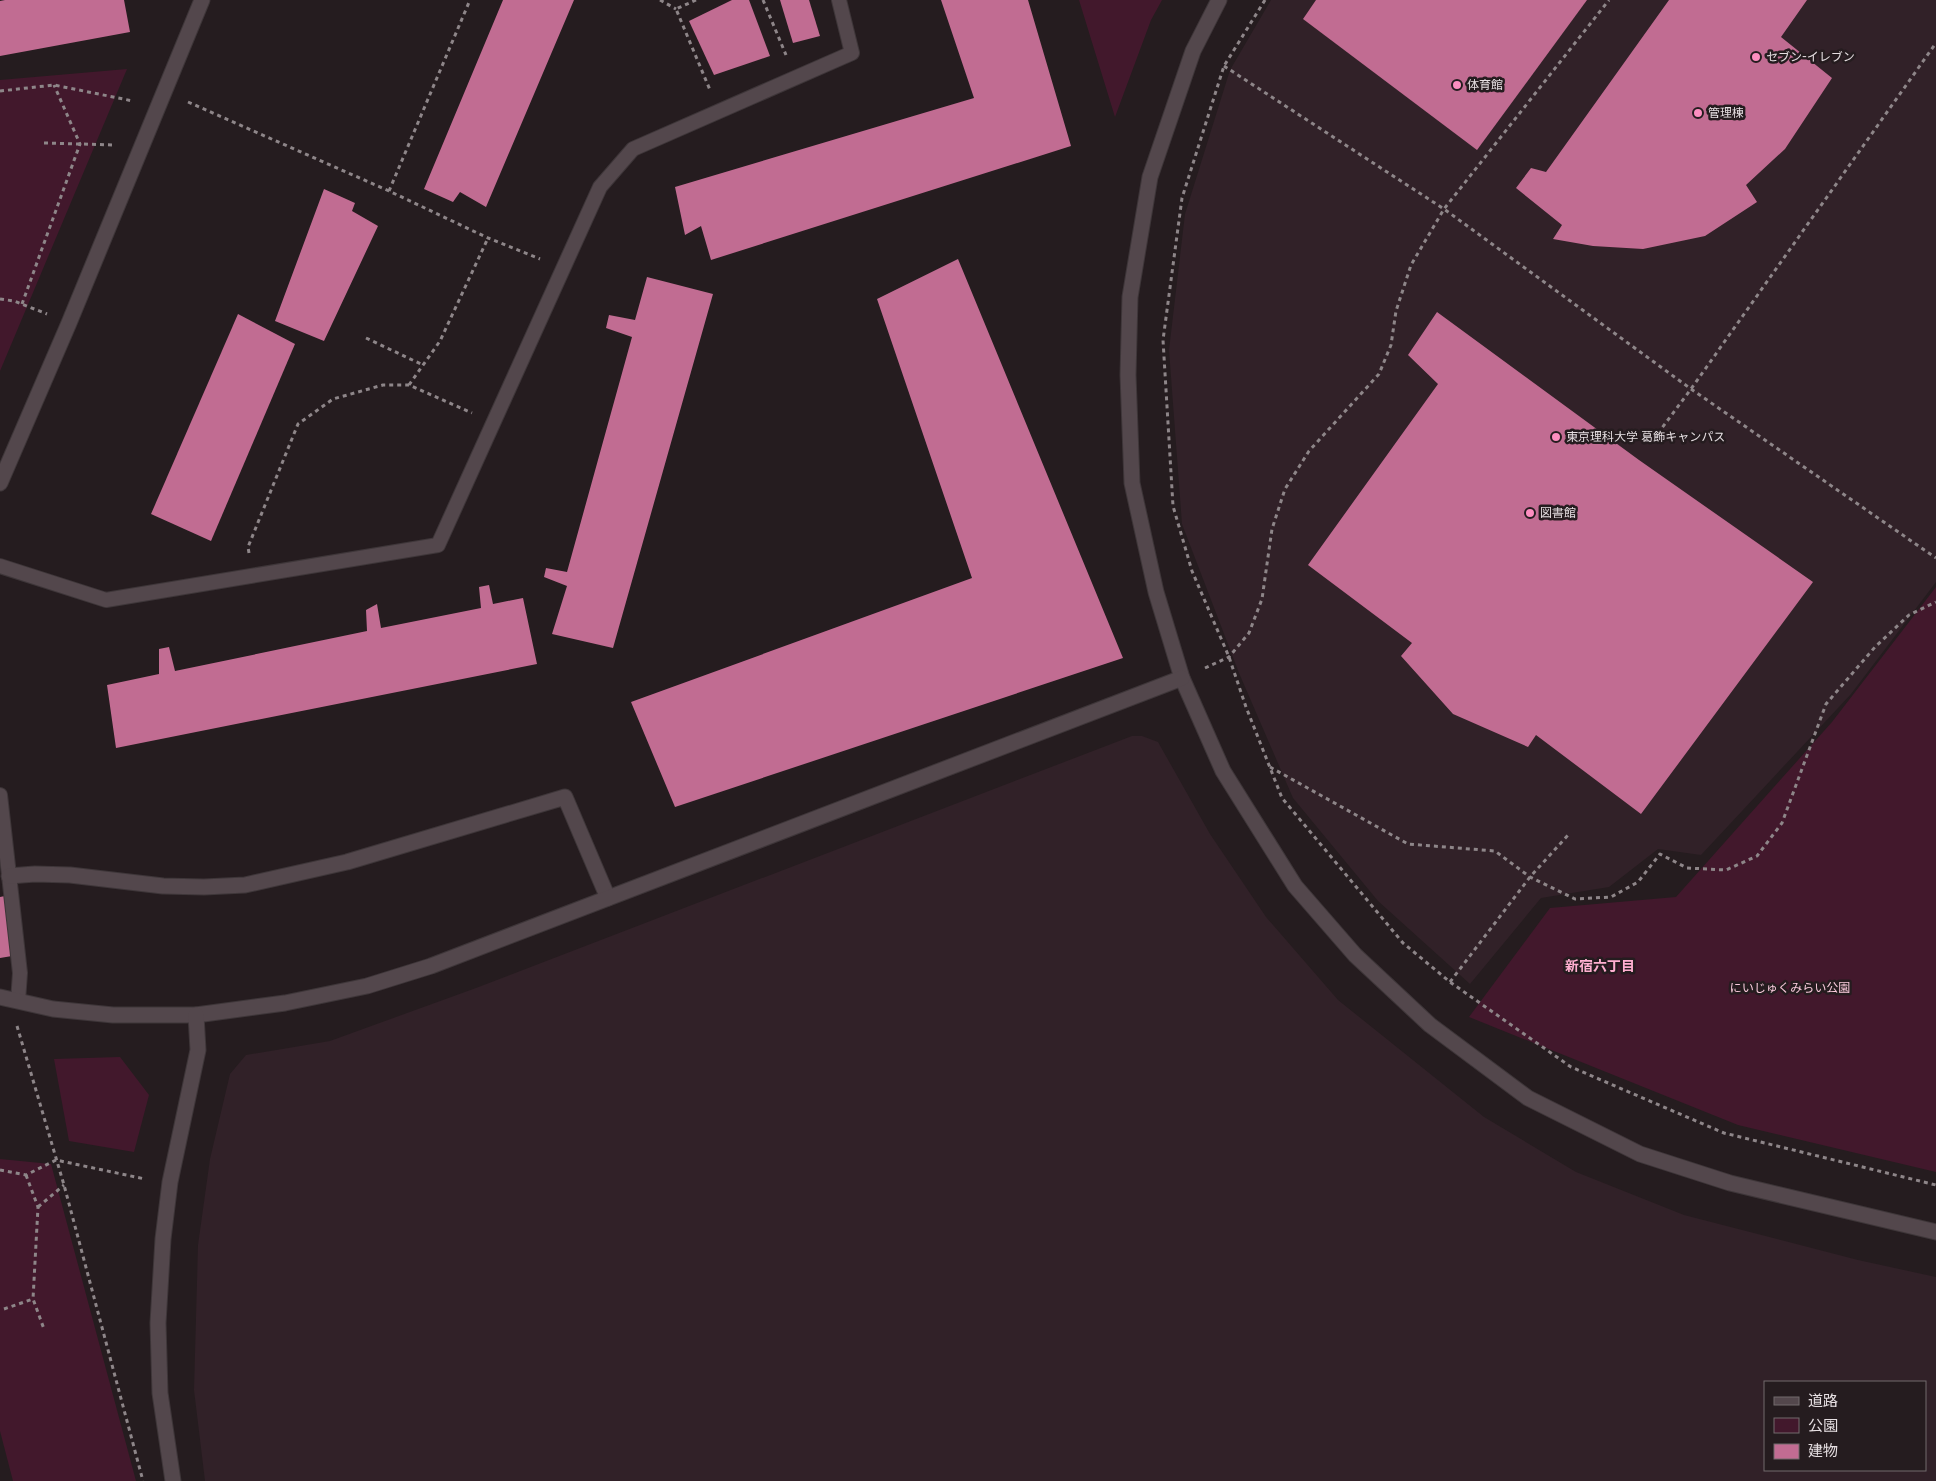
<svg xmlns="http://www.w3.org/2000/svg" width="1936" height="1481" font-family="'Fira Sans','Noto Sans JP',sans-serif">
<rect width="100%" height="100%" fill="#251c1f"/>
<g fill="#312128" fill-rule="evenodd">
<path d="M1271,0H1936V582L1851,694L1701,855L1658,849L1609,887L1541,898L1470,984L1378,901L1293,798L1239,673L1182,524L1169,350L1185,214L1230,70Z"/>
<path d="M1132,736H1142L1158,742L1210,834L1266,917L1338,1000L1484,1117L1576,1172L1684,1215L1858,1260L1936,1277V1481H205L194,1390L198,1245L210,1159L230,1074L246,1055L330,1041L476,988ZM1925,1382V1470H1765V1382Z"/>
</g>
<g fill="#42182c">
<path d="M1079,0H1162L1151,20L1115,117Z"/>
<path d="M127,69L0,371V80Z"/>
<path d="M1936,587V1172L1738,1125L1469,1017L1550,908L1676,897L1832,722Z"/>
<path d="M120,1057L149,1095L134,1152L69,1141L54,1059Z"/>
<path d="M0,1159L51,1164L136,1481H13L0,1431Z"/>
</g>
<g fill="#c16c92">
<path d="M5,0H124L130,32L0,56V1Z"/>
<path d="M503,0H574L486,207L460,192L453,202L424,189Z"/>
<path d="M732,0H749L770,56L714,75L689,21Z"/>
<path d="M780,0H809L820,36L793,43Z"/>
<path d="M941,0H1028L1071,146L711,260L701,226L685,235L675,187L974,98Z"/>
<path d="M1316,0H1587L1477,150L1303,19Z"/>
<path d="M1669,0H1807L1781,37L1832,78L1785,149L1746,185L1757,202L1705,236L1643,249L1593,246L1553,239L1562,225L1516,188L1531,168L1546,172Z"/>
<path d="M324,189L355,203L352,211L378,226L324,341L275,321Z"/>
<path d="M958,259L1123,658L675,807L631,702L972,578L877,299Z"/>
<path d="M647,277L713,294L613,648L552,634L567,586L544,577L546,568L567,572L632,337L606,328L609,315L635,320Z"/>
<path d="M1437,312L1639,460L1813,582L1641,814L1536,735L1528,747L1453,714L1401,656L1412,643L1308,565L1438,384L1408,355Z"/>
<path d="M238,314L295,344L211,541L151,514Z"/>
<path d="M489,585L493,604L523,598L537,664L116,748L107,685L159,674V649L169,647L175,671L367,631L366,610L377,604L381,628L481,608L479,587Z"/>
<path d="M10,895L18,955L0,958V897Z"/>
</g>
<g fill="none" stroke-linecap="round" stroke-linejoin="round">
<defs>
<g id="service">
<path d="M0,566L106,600L438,545L600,187L633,149L852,53L839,0"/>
<path d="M0,795L20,973L18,1001"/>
</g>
<path id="minor" d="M9,876L35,874L70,875L163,886L204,887L245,885L347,862L565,797L608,898"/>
<g id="tertiary">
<path d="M1219,0L1193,51L1150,177L1130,297L1128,375L1132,483L1156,592L1182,678L1223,771L1295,886L1355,955L1430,1025L1528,1098L1640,1154L1730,1183L1936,1232"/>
<path d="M0,483L69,323L202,0"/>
<path d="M0,997L53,1009L113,1015H196L285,1003L367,986L431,966L1182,678"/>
<path d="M173,1481L160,1393L158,1323L163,1239L170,1182L198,1050L196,1015"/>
</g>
</defs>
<use href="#service" stroke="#3e3639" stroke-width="16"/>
<use href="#minor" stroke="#3e3639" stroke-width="17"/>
<use href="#tertiary" stroke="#3e3639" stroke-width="17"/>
<g stroke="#8e8689" stroke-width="3" stroke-dasharray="4 4" stroke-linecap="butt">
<path d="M660,0L676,9"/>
<path d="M696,0L676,9L710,90"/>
<path d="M763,0L786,55"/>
<path d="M1265,0L1224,66L1182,198L1163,340L1173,506L1192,571L1229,657L1246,707L1282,798L1403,943L1450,982L1571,1067L1724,1133L1936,1185"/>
<path d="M1224,66L1444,209L1691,389L1936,558"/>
<path d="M0,91L54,85L133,101"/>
<path d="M188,102L389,191L488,238L540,259"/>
<path d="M44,143L116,145"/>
<path d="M389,191L470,0"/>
<path d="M0,299L14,301L47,314"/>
<path d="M22,304L80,144L54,85"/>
<path d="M366,338L423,365"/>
<path d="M409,385L440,341L488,238"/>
<path d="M1653,440L1691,389L1936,43"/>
<path d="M249,553L248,547L298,424L333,399L383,385H409L472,413"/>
<path d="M1205,668L1229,657L1249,633L1262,599L1272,529L1285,489L1309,451L1379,374L1391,345L1396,311L1411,265L1444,209L1609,0"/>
<path d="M1270,767L1408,844L1495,851L1530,877L1575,899L1611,897L1638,882L1660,854L1687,868L1726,870L1757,856L1782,823L1826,704L1875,647L1909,615L1936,602"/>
<path d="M1450,982L1530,877L1569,834"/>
<path d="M17,1026L64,1185L143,1481"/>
<path d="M0,1170L26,1175L56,1160L145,1179"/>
<path d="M26,1175L38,1207L33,1299L44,1329"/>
<path d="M38,1207L64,1185"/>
<path d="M4,1309L33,1299"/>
</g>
<use href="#service" stroke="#53474c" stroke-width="14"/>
<use href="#minor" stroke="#53474c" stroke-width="15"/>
<use href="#tertiary" stroke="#53474c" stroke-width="15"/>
</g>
<g fill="#fd8ec0" stroke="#251c1f" stroke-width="2">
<circle cx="1756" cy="57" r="5"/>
<circle cx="1457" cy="85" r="5"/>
<circle cx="1698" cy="113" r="5"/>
<circle cx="1556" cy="437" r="5"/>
<circle cx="1530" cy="513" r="5"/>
</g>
<g text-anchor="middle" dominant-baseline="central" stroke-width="5" stroke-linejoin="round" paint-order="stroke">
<g font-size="12" fill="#e6dfe2" stroke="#251c1f" text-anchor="start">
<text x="1766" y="57">セブン-イレブン</text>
<text x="1467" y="85">体育館</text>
<text x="1708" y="113">管理棟</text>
<text x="1566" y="437">東京理科大学 葛飾キャンパス</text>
<text x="1540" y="513">図書館</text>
</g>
<g font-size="12" fill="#facbdd" stroke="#251c1f">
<text x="1790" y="988">にいじゅくみらい公園</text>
</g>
<g font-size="14" font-weight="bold" fill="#feafd0" stroke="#251c1f">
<text x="1600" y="966">新宿六丁目</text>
</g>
</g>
<rect x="1764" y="1381" width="162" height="90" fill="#251c1f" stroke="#726a6d"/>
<rect x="1774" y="1397" width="25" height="8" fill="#53474c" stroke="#726a6d"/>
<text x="1808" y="1406" font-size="15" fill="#e6dfe2">道路</text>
<rect x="1774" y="1418" width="25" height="15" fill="#42182c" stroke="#726a6d"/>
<text x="1808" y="1431" font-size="15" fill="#e6dfe2">公園</text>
<rect x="1774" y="1444" width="25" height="15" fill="#c16c92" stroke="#726a6d"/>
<text x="1808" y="1456" font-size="15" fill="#e6dfe2">建物</text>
</svg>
